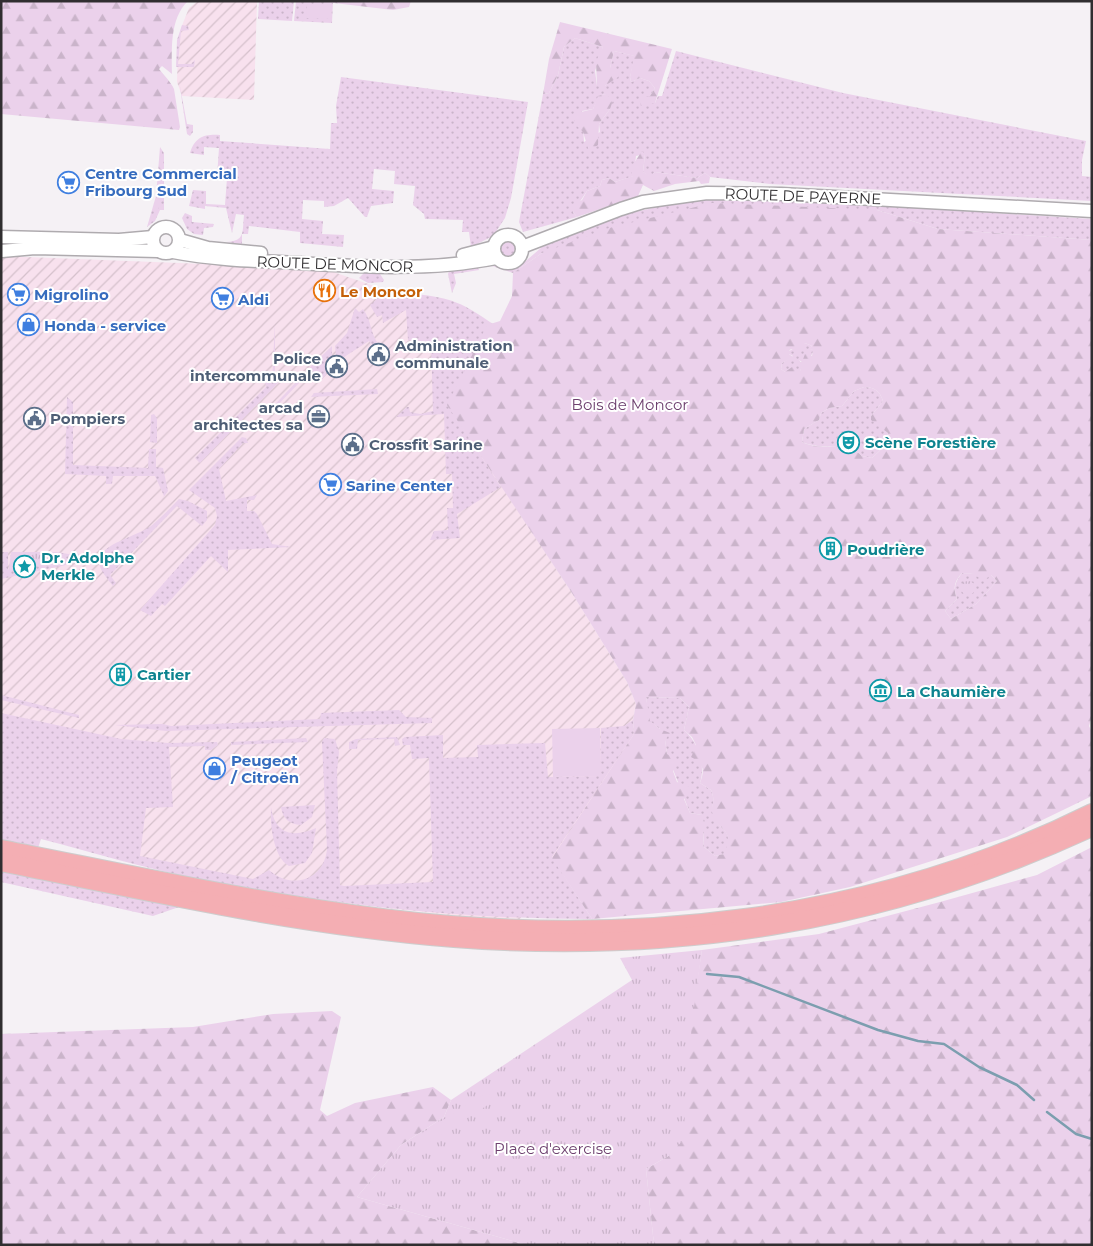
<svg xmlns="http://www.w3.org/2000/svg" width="1093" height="1246" font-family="Montserrat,sans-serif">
<defs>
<pattern id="industrial-furrows" width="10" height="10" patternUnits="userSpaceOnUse" patternTransform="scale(1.25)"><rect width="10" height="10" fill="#f8e1ee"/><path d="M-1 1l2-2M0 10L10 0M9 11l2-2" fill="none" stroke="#d5c1cc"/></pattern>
<pattern id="grass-dots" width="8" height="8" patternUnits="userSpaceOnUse" patternTransform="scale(1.25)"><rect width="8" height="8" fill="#ebd1eb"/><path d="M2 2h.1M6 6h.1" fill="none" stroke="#cab4ca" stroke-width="1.8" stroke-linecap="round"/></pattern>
<pattern id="forest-firs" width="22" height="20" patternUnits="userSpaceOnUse" patternTransform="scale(1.25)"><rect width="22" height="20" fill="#ebd1eb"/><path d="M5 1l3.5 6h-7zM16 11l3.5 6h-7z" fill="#cab4ca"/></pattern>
<pattern id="park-tufts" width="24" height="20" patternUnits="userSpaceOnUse" patternTransform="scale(1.25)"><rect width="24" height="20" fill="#ebd1eb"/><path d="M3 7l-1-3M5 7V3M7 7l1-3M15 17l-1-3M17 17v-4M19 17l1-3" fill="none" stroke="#cab4ca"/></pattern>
</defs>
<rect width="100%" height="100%" fill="#f5f1f5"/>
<g fill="url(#industrial-furrows)">
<path d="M198,1H257L254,100L182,96L177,82L178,47L181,28L189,8Z"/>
<path d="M1,256L282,267H319L487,325L448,405L570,590L627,682L636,704L633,720L634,734L520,919L470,917L331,902L267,891L1,829Z"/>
</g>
<g fill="url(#grass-dots)" fill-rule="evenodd">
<path d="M259,1H294L292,21L258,19Z"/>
<path d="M296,1H333L332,23L294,21Z"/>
<path d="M182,25L188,26L189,30L181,31L178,64H191L195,60L194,67H176L177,40Z"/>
<path d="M575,38L603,47L595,71L597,86H605L612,80L610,68L614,51L635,56L630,77L631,82L640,78L649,81L655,88L650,96L655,103L658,96H662L676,51L843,93L1086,141L1082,160V176L1092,177V201L770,184L710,177L705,173L697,178L655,172L650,177L643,172L645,154L636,156L635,164L631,169L634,176L615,182L609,178L602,180L600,186L587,191L573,212L577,217L523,232L519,222L543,94L549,93L558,75L564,47ZM605,94L610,109L599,124L600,132L584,142L582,111L593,109L599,96Z"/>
<path d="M341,77L528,102L511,198L505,218L493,236L471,247L469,232H462L463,220L425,219L424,214L413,205L415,186L394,184L395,171L374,169L372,189L394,191L393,203L371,206L367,217H365L348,198L334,206L324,207V201L303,200L302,219L323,221L322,234L344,235L343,247L300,243V232L249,226L248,234H242V244L226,242C246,241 242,232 244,215L236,214L232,233L226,208L205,206V209L189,206L193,190L206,191V204L225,205L227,178L217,177L219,148L204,147V155L190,153C195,137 204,134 220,135V141L330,149L331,123H337L336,106Z"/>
<path d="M179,81L187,124L193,125V132L190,136L187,134Z"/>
<path d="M160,147L164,153V210H160L155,221L147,227L156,196Z"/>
<path d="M724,198H755L1092,219V240L938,229L877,210L542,253L513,273L492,266L478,267L479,270L454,274L456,283L452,293L448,274L450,269L492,265L503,269H513L520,266L542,247L621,215L676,203Z"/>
<path d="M185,213L192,216V222L214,224L213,227L204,228L203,235L194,234L187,229L182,218Z"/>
<circle cx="508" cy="250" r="8"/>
<path d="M378,271L384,280L383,282L368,283L359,278L365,272Z"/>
<path d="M376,290L415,297V294C453,298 462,303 493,324L448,405L501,487L457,514L460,538L430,540L434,531L448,530L447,508H453L452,474H446L444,414L396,417L407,407H409L410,412L420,414L433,411L431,342L408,340L406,310L383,323L382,315L377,317L370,305L376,300L371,292Z"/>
<path d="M355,308L359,312L363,309C372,322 369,328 377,342L373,346L369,341L341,359L336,355L335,346L347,333Z"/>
<path d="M275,323V382H279L200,463L195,458L266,387L265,381L272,382Z"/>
<path d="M805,343L812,346L810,349L814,350L811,356L802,362L799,360L803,365L800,371L785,372L781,369L782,363L793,356L789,354V351Z"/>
<path d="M332,346V357L325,360L326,375L320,381V378H299Z"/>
<path d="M298,380L300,382L269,414H266Z"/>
<path d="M864,387C874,387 880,391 883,401L871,416L888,433C887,444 881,450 872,458L862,456C847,441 822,451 802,442L804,429L819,420L821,413L829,408L842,406L854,391Z"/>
<path d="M377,389L378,394L311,397L314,393Z"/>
<path d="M67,397L73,402V465L148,468L149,449H156V467L163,468L168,491L158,505L164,496L155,476H113L112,484H106V476L65,474Z"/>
<path d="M154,414L157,418V443L150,442L151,415Z"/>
<path d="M242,437L246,438L248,443H243L219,469L226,501L257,495L254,500H247V511H254L257,514L272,544L291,547L228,550V572L211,556L165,606L162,604L151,616L140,610L215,525L217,516L215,508L189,490Z"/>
<path d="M179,499L188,501L207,511V520L202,526L177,506L110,575L116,583L113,586C108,579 97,568 99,559C102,544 137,536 151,526C161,518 170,508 179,499Z"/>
<path d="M1,552H8V570L9,568L55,565L56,552L75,555L76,552L85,559L82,565L80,562L1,579Z"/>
<path d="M962,573L991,575L997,581L976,604L951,619L945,611L957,599C953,588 955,582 962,573Z"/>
<path d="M1,695L79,715V718L1,700Z"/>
<path d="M646,697L680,698L689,707L684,730C698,742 706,765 700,783L711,790C716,802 711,804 713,812C717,833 736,826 725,854L715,856L704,847L702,815L690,813L667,754L665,740L660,729L649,721Z"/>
<path d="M399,710L406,717L432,718V723L166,731L115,725L163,724L171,726L320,719L321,713Z"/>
<path d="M1,713L121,739L168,743L217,742L218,745L211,750H205V746L169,747L173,807L146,808L140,856L253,879L269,870C291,890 324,881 327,849L322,742L324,738L335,739L339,752L337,771L340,885L344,886L433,882L429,758L412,759L410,745H403L402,739L405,737L443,735V758L478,757L477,745L545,743L548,777L600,776L601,728L624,726L633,720L634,734L552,857L592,919C458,919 326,904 195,878C143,868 92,852 41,839L38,848L1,840Z"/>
<path d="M397,737L400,745L395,746L394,739L358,740L357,749H349V742L356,739Z"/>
<path d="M306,738L308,742L231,745V742Z"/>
<path d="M315,805L312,817L301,825C289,824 283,819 281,807Z"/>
<path d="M271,807C275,835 294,838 316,828L312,853L305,863L289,866C273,857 270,824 271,807Z"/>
<path d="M1,870L179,907L153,916L1,882Z"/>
</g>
<g fill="url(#forest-firs)" fill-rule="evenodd">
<path d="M1,1H188C169,19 172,51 172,74L162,66L159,69C163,74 171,82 174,89L180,127L179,130L1,114Z"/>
<path d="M317,1H411L409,7L393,10Z"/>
<path d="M560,22L672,49L655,103L641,106L639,99L650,96L655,88L649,81L640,78L631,82L630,77L634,56L614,51L610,68L619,70L618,77L605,86H597L596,61L603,47L575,38L564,47L558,75L549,93L543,94L549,59Z"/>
<path d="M605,94L613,100L610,109L599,124L598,145L589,151L583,132L575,124L573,114L593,109L598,96Z"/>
<path d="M161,150L163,156C163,172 168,202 155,212Z"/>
<path d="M642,151L645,154L643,172L650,176L655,172L697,178L705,173L710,177L709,183L701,184L699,181L675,184L654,191L643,185L638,196L577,217L573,212L575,204L582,200L587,191L600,186L602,180L609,178L615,182L633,176L630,169Z"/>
<path d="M712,203L877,210L938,229L1092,240V716L1089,726L1092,732V796L1007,837L850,887L781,902L592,919L552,858L634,734L633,720L636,704L627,682L570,590L447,405L487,325L500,321L512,296L513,273L542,253L609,228ZM805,343L812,346L809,349L813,350L812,356L805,354L802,362H797L802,365L800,371L792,367L785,372L781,369L782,363L793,357L789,354V351L791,349L798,352ZM864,387C874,387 880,391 883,401L871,416V420L888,433C888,444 881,450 872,458L862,456C846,440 823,452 802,442L804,429L819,420L821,413L829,408L842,406L854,391ZM962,573L974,574L983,581L991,575L997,581L976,604L951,619L945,611L957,599C953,588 954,582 962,573ZM646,697L680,698L689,707L684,730L692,737L696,745L691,757C704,765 705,769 700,783L711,790C716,802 711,804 712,812C717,833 736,826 724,854L715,856L704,847L703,833L706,824L702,815L690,813L684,799L690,787L677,782L673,771L679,761L667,754L665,740L670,733L660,729L650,721Z"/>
<path d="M1092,847V1245H654L646,1169L670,1155L702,950L819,934L940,902L1037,875Z"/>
<path d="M332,1011L341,1017L320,1110L327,1116L355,1103L433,1087L451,1100L444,1117L401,1145L357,1197L527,1245H1V1034L193,1027L273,1014Z"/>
</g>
<g fill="url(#park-tufts)">
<path d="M11,552H56L55,565L9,568Z"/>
<circle cx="968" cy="588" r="7"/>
<path d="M702,950L692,1022L683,1140L670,1155L646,1169L654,1245H527L357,1197L401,1145L444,1117L451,1100L632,980L620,958Z"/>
</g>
<g fill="#ebd1eb">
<path d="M307,4L332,6L331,19L306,18Z"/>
<path d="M600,728L601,776L553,777L552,729Z"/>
<path d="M488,1092L494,1101L428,1143L422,1133Z"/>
</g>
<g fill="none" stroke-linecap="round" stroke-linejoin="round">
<g stroke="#7c9eaf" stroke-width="2.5">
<path d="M707,974L739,977L878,1030L918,1041L944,1044L979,1067L1017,1085L1034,1100"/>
<path d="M1047,1112L1076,1134L1092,1139"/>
</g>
<defs>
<g id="secondary">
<circle cx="166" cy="240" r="13"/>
<circle cx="508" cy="249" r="14"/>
<path d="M1,237L119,240L153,237"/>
<path d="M180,240L208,248L261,253"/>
<path d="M522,247L621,209L643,202L707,193L781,194L1092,211"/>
<path d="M2,251L35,248L158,251"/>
<path d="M173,252C215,260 257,261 299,263C364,267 431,271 496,258"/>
<path d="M463,255L494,247"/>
</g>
<g id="motorway">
<path d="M1,849C128,874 254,902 382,918C624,948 871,923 1092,813"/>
<path d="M1,862C151,892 301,926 454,938C677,955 888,922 1092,827"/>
</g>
</defs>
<use href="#secondary" stroke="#afabaf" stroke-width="15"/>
<use href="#motorway" stroke="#cdcdcd" stroke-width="20"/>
<use href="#secondary" stroke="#fff" stroke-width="12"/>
<use href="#motorway" stroke="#f4aeb3" stroke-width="18"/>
</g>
<defs>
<symbol id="supermarket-ring" viewBox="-11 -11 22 22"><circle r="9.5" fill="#fff" stroke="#3f7fe0" stroke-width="1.5"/><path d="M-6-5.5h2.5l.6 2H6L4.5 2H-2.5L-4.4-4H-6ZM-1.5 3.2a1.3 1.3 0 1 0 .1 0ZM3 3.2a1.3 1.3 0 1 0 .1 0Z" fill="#3f7fe0"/></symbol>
<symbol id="restaurant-ring" viewBox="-11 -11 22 22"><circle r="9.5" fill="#fff" stroke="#e8710a" stroke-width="1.5"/><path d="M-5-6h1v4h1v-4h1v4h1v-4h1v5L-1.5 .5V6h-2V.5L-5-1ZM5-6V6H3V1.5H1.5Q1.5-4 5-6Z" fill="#e8710a"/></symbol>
<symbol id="shop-ring" viewBox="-11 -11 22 22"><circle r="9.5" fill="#fff" stroke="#3f7fe0" stroke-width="1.5"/><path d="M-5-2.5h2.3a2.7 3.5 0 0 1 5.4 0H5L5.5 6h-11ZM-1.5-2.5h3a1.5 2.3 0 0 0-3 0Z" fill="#3f7fe0"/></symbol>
<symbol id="civic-ring" viewBox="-11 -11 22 22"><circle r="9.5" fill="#fff" stroke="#5c6f8a" stroke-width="1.5"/><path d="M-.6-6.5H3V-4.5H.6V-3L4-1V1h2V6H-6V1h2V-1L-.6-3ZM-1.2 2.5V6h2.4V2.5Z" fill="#5c6f8a"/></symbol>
<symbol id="office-ring" viewBox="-11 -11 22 22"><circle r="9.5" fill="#fff" stroke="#5c6f8a" stroke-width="1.5"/><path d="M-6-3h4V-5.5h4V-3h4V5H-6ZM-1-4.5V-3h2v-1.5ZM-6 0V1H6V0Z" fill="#5c6f8a"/></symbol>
<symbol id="theatre-ring" viewBox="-11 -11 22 22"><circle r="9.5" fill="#fff" stroke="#0f9aa8" stroke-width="1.5"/><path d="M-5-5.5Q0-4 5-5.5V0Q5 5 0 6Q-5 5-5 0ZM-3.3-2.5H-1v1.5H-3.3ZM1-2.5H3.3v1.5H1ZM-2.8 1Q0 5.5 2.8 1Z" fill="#0f9aa8"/></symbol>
<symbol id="building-ring" viewBox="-11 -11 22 22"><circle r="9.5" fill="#fff" stroke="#0f9aa8" stroke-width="1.5"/><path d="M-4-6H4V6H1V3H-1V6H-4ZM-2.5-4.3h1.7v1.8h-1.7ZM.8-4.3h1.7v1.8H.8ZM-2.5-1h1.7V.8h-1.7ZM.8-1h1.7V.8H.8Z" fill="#0f9aa8"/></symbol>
<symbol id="sight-ring" viewBox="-11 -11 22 22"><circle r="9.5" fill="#fff" stroke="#0f9aa8" stroke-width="1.5"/><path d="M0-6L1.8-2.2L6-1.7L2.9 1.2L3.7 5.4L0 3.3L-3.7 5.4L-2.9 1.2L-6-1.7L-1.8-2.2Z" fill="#0f9aa8"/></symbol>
<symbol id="museum-ring" viewBox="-11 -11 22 22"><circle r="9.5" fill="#fff" stroke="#0f9aa8" stroke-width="1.5"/><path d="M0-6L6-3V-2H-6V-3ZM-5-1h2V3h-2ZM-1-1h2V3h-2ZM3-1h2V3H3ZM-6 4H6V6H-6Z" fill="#0f9aa8"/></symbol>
</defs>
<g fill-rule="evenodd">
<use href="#supermarket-ring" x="56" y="170" width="25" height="25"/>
<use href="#restaurant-ring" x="312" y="278" width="25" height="25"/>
<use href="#supermarket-ring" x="6" y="282" width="25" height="25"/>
<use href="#supermarket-ring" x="210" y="286" width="25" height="25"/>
<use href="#shop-ring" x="16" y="312" width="25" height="25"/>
<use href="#civic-ring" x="366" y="342" width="25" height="25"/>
<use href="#civic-ring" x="324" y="354" width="25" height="25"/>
<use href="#office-ring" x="306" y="404" width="25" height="25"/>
<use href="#civic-ring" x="22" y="406" width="25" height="25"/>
<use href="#theatre-ring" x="836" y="430" width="25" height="25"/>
<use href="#civic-ring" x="340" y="432" width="25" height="25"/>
<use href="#supermarket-ring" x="318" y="472" width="25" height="25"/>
<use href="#building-ring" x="818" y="536" width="25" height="25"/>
<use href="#sight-ring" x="12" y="554" width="25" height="25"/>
<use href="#building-ring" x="108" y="662" width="25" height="25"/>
<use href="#museum-ring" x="868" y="678" width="25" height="25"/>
<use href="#shop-ring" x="202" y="756" width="25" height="25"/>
</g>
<g text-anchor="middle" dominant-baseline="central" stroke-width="4" stroke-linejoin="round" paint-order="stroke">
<g font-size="15" font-weight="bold" fill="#366cbe" stroke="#fff" text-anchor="start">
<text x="85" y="173">Centre Commercial<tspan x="85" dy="17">Fribourg Sud</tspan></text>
<text x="34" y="294">Migrolino</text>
<text x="238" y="299">Aldi</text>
<text x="44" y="325">Honda - service</text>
<text x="346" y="485">Sarine Center</text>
<text x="231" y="760">Peugeot<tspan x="231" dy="17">/ Citroën</tspan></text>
</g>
<g font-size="15" fill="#302e30" stroke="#fff">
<text transform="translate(803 196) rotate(2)">ROUTE DE PAYERNE</text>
<text transform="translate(335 264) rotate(2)">ROUTE DE MONCOR</text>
</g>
<g font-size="15" font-weight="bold" fill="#c56008" stroke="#fff" text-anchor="start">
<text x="340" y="291">Le Moncor</text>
</g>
<g font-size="15" font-weight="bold" fill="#4e5e75" stroke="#fff" text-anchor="start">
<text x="395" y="345">Administration<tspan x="395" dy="17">communale</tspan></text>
<text x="321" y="358" text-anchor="end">Police<tspan x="321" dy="17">intercommunale</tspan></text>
<text x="303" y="407" text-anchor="end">arcad<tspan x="303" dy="17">architectes sa</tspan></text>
<text x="50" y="418">Pompiers</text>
<text x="369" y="444">Crossfit Sarine</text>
</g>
<g font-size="15" fill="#6e416f" stroke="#fff">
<text x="630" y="404">Bois de Moncor</text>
<text x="553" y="1148">Place d'exercise</text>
</g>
<g font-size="15" font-weight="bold" fill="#0d838f" stroke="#fff" text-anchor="start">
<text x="865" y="442">Scène Forestière</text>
<text x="847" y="549">Poudrière</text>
<text x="41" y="557">Dr. Adolphe<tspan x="41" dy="17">Merkle</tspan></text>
<text x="137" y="674">Cartier</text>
<text x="897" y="691">La Chaumière</text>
</g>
</g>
<rect width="1093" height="1246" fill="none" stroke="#302e30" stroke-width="5"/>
</svg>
